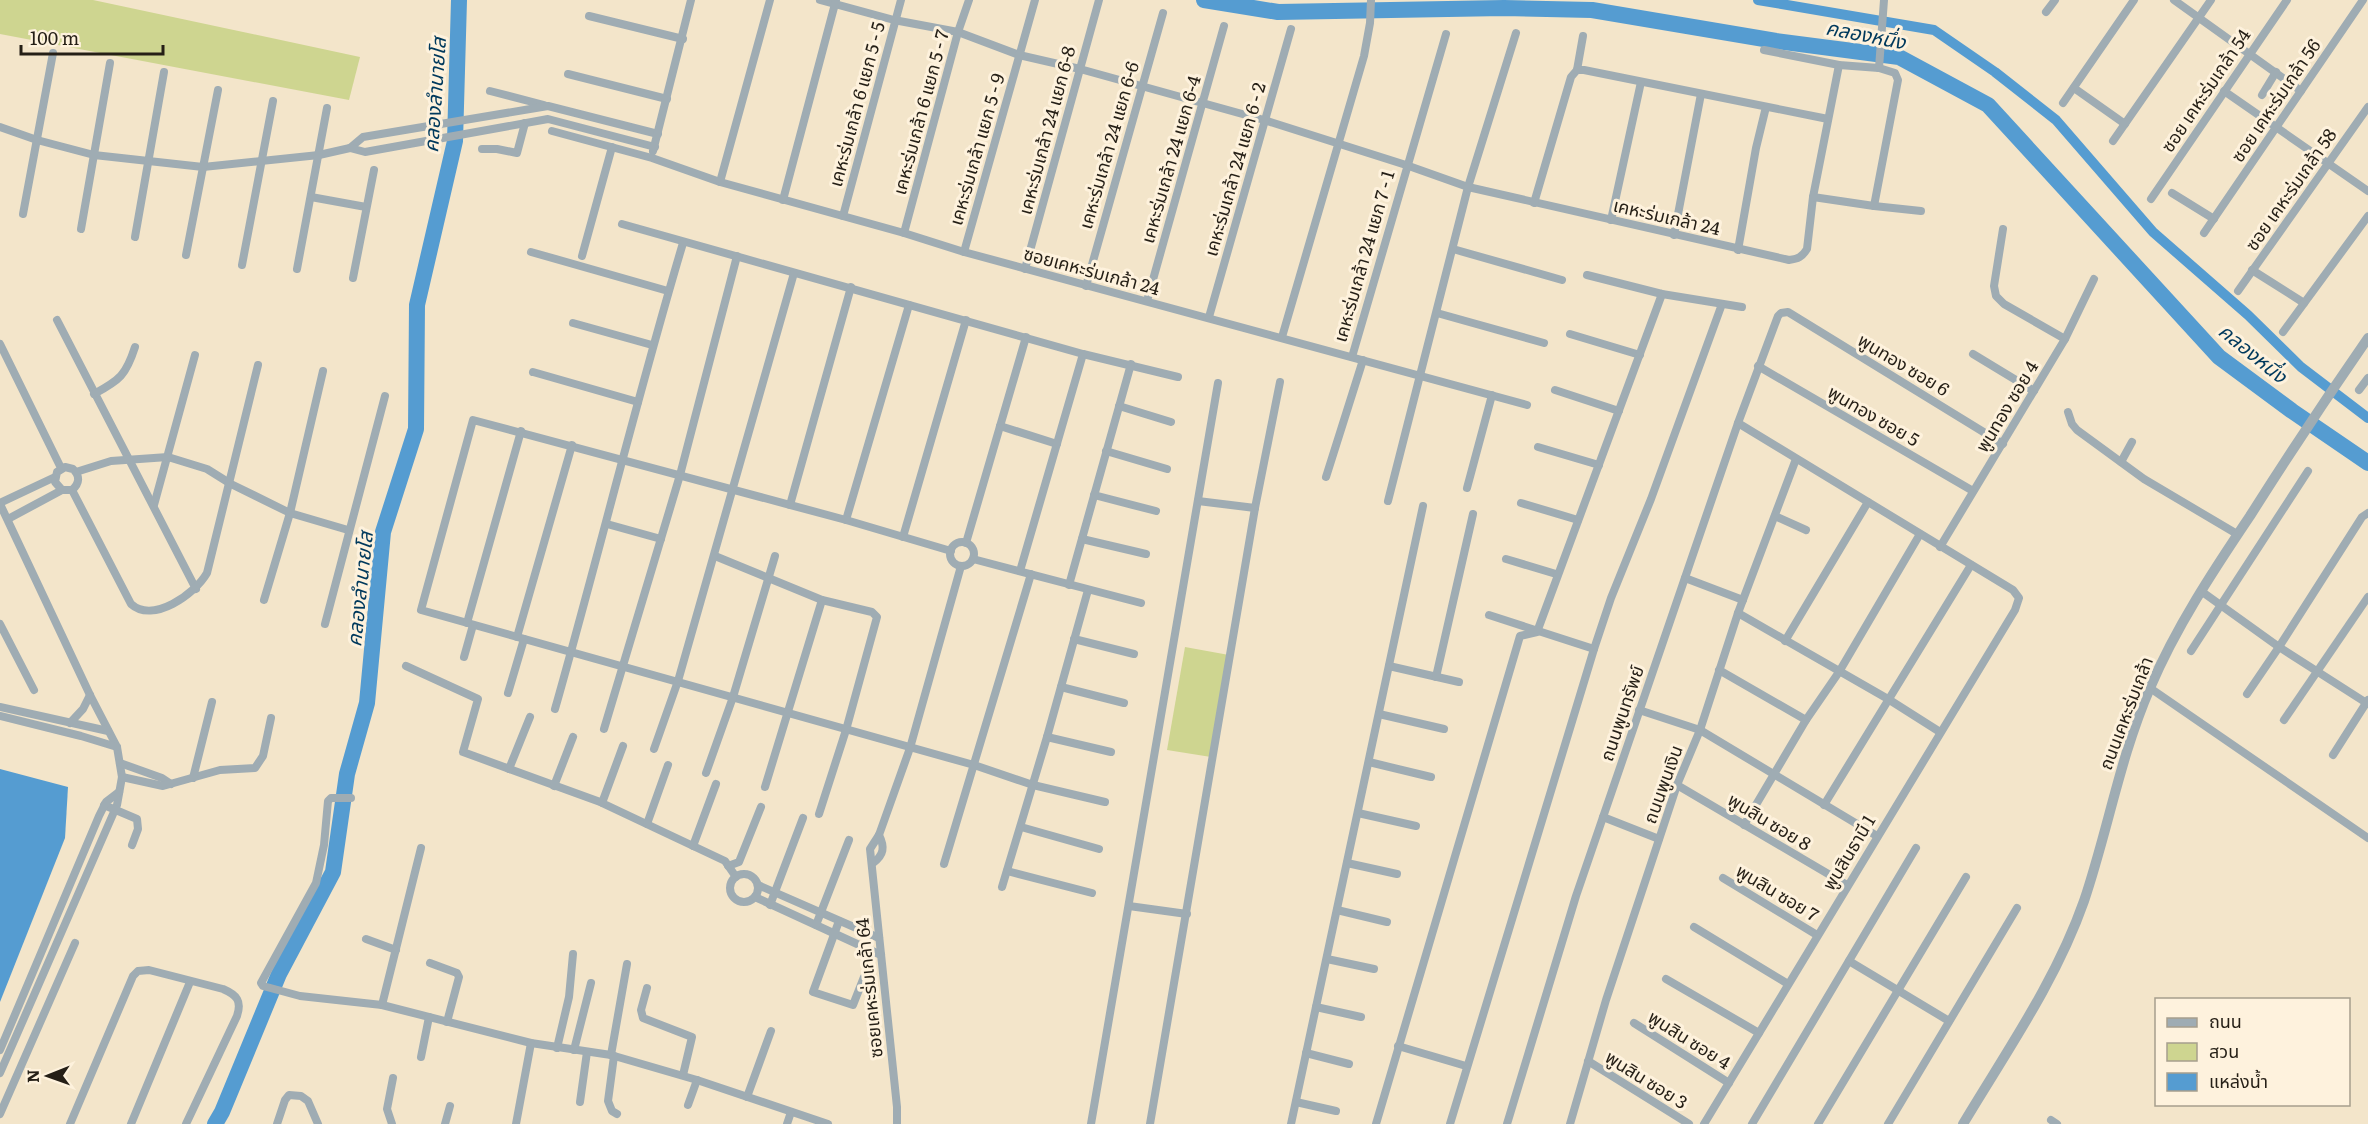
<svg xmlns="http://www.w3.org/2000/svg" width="2368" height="1124" font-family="Literata,'Noto Sans Thai',serif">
<rect width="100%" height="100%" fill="#f3e5ca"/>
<g fill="#ced590">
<path d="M0,0H93L360,57L349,100L0,34Z"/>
<path d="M1185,647L1229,655L1211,757L1167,750Z"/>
</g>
<path fill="#559cd1" d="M0,769L68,787L65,838L0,1002Z"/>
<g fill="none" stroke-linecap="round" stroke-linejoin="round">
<path stroke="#559cd1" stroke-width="10" d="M1758,0L1934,30L1995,72L2056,120L2153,232L2248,315L2301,367L2368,418"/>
<g stroke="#559cd1" stroke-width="16">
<path d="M1204,0L1278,12L1504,8L1592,10L1776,41L1899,57L1988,105L2219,357L2292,411L2368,463"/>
<path d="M215,1124L222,1112L279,974L333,872L347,774L367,703L383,532L416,429L417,305L455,141L459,0"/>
</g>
<g stroke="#9facb3" stroke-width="8">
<path d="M820,0L894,20L958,32L1019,55L1080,69L1264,120L1406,165L1468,187L1789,260C1798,259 1802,257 1807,249L1813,197L1839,65"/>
<path d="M2174,0L2301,91"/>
<path d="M2046,12L2055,0"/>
<path d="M589,16L683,39"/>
<path d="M1764,50L1839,65L1879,68L1895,73L1898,80L1874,206L1813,197"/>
<path d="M1879,68L1884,0"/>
<path d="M1577,70H1584L1828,119"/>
<path d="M568,74L667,99"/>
<path d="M2074,88L2125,124"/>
<path d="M490,91L544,105"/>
<path d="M2224,91L2368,191"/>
<path d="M2262,95L2276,72"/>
<path d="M2063,103L2134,0"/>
<path d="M0,127L37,140L94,155L203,167L319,155L350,148L363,137L548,106L658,134"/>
<path d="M552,131L652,158L720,182L904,233L964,252L1527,405"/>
<path d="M2113,141L2211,0"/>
<path d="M350,148L365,152L548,119L655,147"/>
<path d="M482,149H497L517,153L525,123"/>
<path d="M653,151L691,0"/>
<path d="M720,182L770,0"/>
<path d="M2172,193L2214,219"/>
<path d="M311,197L366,207"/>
<path d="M2151,199L2287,0"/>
<path d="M783,200L836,0"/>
<path d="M1534,203L1571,77L1577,70L1583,36"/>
<path d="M1874,206L1921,211"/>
<path d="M23,214L53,53"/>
<path d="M843,216L901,0"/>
<path d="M1611,220L1641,82"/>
<path d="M622,224L1083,354L1178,377"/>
<path d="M81,229L110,63"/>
<path d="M2003,229L1994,286L1996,296L2004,304L2065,339"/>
<path d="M904,233L958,32L969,0"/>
<path d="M2204,233L2363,0"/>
<path d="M1674,235L1701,94"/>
<path d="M135,237L164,72"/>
<path d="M1453,249L1562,280"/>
<path d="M1738,250L1756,148L1766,107"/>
<path d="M531,252L668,291"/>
<path d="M964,252L1035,0"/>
<path d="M186,255L218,90"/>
<path d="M582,256L612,147"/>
<path d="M242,265L273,101"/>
<path d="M297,269L327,108"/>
<path d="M1025,269L1099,0"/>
<path d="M2252,270L2304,303"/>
<path d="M1587,275L1662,294L1742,307"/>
<path d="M353,278L374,170"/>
<path d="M1086,286L1163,13"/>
<path d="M2238,291L2368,107"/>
<path d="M1147,301L1224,26"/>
<path d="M1437,313L1544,343"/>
<path d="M1209,317L1291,29"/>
<path d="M57,320L196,589"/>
<path d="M573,323L652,345"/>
<path d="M2283,332L2368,216"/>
<path d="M1570,334L1640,355"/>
<path d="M1282,337L1364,56L1370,23L1371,0"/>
<path d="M0,344L61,468"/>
<path d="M1973,354L2034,391"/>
<path d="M1352,357L1446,34"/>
<path d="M1758,366L1973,491"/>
<path d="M533,372L638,402"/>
<path d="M1555,390L1619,411"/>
<path d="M2359,390L2368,378"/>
<path d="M94,394C120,380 126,375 135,347"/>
<path d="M1119,406L1171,422"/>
<path d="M2068,412L2072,424L2077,430L2144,479L2237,534"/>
<path d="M1000,426L1057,444"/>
<path d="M1538,447L1599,465"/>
<path d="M1106,451L1167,469"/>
<path d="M2121,462L2132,442"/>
<path d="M76,472L111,461L168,457L207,469L231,484L290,513L348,530"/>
<path d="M1326,477L1363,360"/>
<path d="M1467,488L1492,395"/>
<path d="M72,490L131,604C153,624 195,594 207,573L258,365"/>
<path d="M1094,495L1156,511"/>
<path d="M1198,501L1255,508"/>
<path d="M1388,501L1468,187L1516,33"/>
<path d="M0,503L55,477"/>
<path d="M1521,503L1578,520"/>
<path d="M0,504L90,695L117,747L122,777L117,805L0,1073"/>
<path d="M154,505L195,355"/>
<path d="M790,505L851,287"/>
<path d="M1775,516L1806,530"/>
<path d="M8,519L62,490H72C80,483 80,476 73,469L65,467L57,472L55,482L62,490"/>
<path d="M846,520L909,305"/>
<path d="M607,524L661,539"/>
<path d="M903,537L966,320"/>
<path d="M1082,539L1146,554"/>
<circle cx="962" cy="554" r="12"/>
<path d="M966,543L1026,337"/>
<path d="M1940,547L2065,339L2094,279"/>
<path d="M951,551L846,520L473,420L421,610L974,765L1033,785L1105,802"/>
<path d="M715,556L822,600L872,612L877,617L846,730L819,814"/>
<path d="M973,559L1141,603"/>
<path d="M1506,559L1556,574"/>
<path d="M1020,571L1083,354"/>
<path d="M1685,578L1743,600"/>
<path d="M1069,585L1131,364"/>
<path d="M2201,591L2279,647L2368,704"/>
<path d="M264,600L290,513L323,371"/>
<path d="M1738,613L1888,699L1940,732"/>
<path d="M1489,615L1594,649"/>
<path d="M467,623L521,431"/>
<path d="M0,624L34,690"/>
<path d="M325,624L385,396"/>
<path d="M517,637L572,445"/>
<path d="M1074,639L1134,654"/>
<path d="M1785,641L1868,502"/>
<path d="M2191,651L2308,471"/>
<path d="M464,657L473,625"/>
<path d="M406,666L478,699L463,752L603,803"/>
<path d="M1389,666L1459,682"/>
<path d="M1719,670L1806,720"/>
<path d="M1436,677L1473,514"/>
<path d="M1061,687L1124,703"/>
<path d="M2150,688L2368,838"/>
<path d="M508,693L524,639"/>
<path d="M2247,694L2279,647L2362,517L2368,513"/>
<path d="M0,707L108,731"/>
<path d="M555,709C599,554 637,397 683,243"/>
<path d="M1639,710L1700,730L1877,836"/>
<path d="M1379,714L1444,729"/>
<path d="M0,716L81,736L117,747"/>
<path d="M2284,720L2368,597"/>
<path d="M70,723L83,709L90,695"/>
<path d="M604,729L680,475L737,256"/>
<path d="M1047,737L1111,752"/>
<path d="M623,746L602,803L725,861L736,877"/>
<path d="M654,749L678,681L794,273"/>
<path d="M2333,755L2368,700"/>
<path d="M1369,762L1431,777"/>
<path d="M120,763L162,778L171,784"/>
<path d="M509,769L530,717"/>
<path d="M706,773L733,697L775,556"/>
<path d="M122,777L163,786L220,770L255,768L263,756L271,718"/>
<path d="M193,778L212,702"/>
<path d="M1677,785L1847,885"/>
<path d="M554,786L573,737"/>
<path d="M765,787L822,600"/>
<path d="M351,798H331L328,801L324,845L316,883L261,983L263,986L300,996L382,1005L531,1043L611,1055L697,1080L828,1124"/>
<path d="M104,805L137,819L138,829L132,845"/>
<path d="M1824,805L1971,565"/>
<path d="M1358,813L1416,826"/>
<path d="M1603,817L1659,839"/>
<path d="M647,824L668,765"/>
<path d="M1744,825L1806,720L1839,672L1920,534"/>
<path d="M1021,827L1099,849"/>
<path d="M693,846L716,784"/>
<path d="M873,863C884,855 885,847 879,835"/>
<path d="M1347,863L1397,874"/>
<path d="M944,864L1031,574"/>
<path d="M728,866L739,862L761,807"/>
<path d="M1007,871L1092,893"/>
<circle cx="744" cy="888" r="14"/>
<path d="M1723,878L1817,935"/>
<path d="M758,885L879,938"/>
<path d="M1002,887L1047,737L1088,590"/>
<path d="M755,897L881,955"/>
<path d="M770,905L803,818"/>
<path d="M1129,906L1187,914"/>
<path d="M1337,910L1387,922"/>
<path d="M839,921L813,992L853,1005L864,977"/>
<path d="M816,925L849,840"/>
<path d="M1694,927L1788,984"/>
<path d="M366,939L396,950"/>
<path d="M1327,959L1374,969"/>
<path d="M1849,961L1949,1021"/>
<path d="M430,963L457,973L459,977L447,1022"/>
<path d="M1666,979L1759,1033"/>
<path d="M647,988L641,1010L643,1018L692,1037L683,1075"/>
<path d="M382,1005L421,848"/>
<path d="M1316,1007L1361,1017"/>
<path d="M1634,1023L1729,1083"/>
<path d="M1398,1046L1466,1066"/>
<path d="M557,1048L569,997L573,954"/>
<path d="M0,1050L99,816L106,802L119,792"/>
<path d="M574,1050L591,983"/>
<path d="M1306,1053L1349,1064"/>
<path d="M611,1055L627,964"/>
<path d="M614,1056L608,1101L612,1111L617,1114"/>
<path d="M421,1057L429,1017"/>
<path d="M1588,1061L1689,1124"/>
<path d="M747,1097L771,1031"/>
<path d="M580,1102L587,1052"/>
<path d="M1296,1102L1336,1111"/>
<path d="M688,1105L697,1080"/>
<path d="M0,1114L75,943"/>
<path d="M2051,1120L2057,1124"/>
<path d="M70,1124L133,976L138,971L149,970L223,989C237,995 242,1001 237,1016L186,1124"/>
<path d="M131,1124L190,982"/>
<path d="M277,1124L285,1100L289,1095L301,1096L308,1101L318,1124"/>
<path d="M392,1124L387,1109L393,1078"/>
<path d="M445,1124L450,1106"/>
<path d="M516,1124L531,1043"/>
<path d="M787,1124L791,1112"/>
<path d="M897,1124V1107L870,849L879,835L910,748L961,566"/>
<path d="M1091,1124L1218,383"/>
<path d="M1150,1124L1255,508L1280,382"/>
<path d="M1291,1124L1423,506"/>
<path d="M1376,1124L1520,636L1537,632L1662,294"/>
<path d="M1450,1124L1594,649L1611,598L1651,499L1722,304"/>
<path d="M1507,1124L1576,896L1738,423L1778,316L1781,313L1788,312L2003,444"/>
<path d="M1570,1124L1606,1000L1677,785L1700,730L1738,613L1796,459"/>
<path d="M1704,1124L2015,610L2019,598L2013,590L1738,423"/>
<path d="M1752,1124L1916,848"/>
<path d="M1818,1124L1966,877"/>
<path d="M1888,1124L2017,908"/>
</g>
<path stroke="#9facb3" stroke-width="10" d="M1963,1124C2006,1052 2056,981 2084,901C2108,830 2120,757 2150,688C2176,627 2213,571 2250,516C2288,456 2327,397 2368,338"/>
</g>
<g text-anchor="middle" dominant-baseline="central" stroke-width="6" stroke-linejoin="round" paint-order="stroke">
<g font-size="18" fill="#251f16" stroke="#fef2dd">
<text transform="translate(2205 90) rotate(-56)">ซอย เคหะร่มเกล้า 54</text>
<text transform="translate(2275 100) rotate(-56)">ซอย เคหะร่มเกล้า 56</text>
<text transform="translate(856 104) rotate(-75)">เคหะร่มเกล้า 6 แยก 5 - 5</text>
<text transform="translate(920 112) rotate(-75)">เคหะร่มเกล้า 6 แยก 5 - 7</text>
<text transform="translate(1046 130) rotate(-75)">เคหะร่มเกล้า 24 แยก 6-8</text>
<text transform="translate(1108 145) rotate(-74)">เคหะร่มเกล้า 24 แยก 6-6</text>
<text transform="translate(976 149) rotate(-74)">เคหะร่มเกล้า แยก 5 - 9</text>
<text transform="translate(1170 159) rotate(-74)">เคหะร่มเกล้า 24 แยก 6-4</text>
<text transform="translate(1234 169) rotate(-74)">เคหะร่มเกล้า 24 แยก 6 - 2</text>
<text transform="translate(2290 189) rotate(-55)">ซอย เคหะร่มเกล้า 58</text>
<text transform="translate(1667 216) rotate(13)">เคหะร่มเกล้า 24</text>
<text transform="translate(1363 256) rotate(-74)">เคหะร่มเกล้า 24 แยก 7 - 1</text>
<text transform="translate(1092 270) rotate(15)">ซอยเคหะร่มเกล้า 24</text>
<text transform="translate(1904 364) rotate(31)">พูนทอง ซอย 6</text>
<text transform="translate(2006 406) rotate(-59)">พูนทอง ซอย 4</text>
<text transform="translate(1874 415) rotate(30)">พูนทอง ซอย 5</text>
<text transform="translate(1621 713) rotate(-71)">ถนนพูนทรัพย์</text>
<text transform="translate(2125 713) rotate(-69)">ถนนเคหะร่มเกล้า</text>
<text transform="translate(1662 784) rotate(-70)">ถนนพูนเงิน</text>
<text transform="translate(1770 821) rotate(31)">พูนสิน ซอย 8</text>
<text transform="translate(1848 852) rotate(-59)">พูนสินธานี 1</text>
<text transform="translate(1778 892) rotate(31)">พูนสิน ซอย 7</text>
<text transform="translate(868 988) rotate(-96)">ซอยเคหะร่มเกล้า 64</text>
<text transform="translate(1690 1039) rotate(32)">พูนสิน ซอย 4</text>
<text transform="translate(1647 1079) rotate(32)">พูนสิน ซอย 3</text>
</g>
<g font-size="20" font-style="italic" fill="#00395c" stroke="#fef2dd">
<text transform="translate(1866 33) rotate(11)">คลองหนึ่ง</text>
<text transform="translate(433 95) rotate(-86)">คลองลำนายโส</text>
<text transform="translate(2254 352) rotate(39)">คลองหนึ่ง</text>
<text transform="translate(358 589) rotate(-84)">คลองลำนายโส</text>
</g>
</g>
<rect x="2155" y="998" width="195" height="108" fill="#fef2dd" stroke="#a79e8d" stroke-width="1.5"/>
<rect x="2167" y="1018" width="30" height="9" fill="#9facb3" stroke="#a79e8d" stroke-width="1.5"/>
<text x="2209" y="1028" font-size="18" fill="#251f16">ถนน</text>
<rect x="2167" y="1043" width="30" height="18" fill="#ced590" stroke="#a79e8d" stroke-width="1.5"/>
<text x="2209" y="1058" font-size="18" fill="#251f16">สวน</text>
<rect x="2167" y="1073" width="30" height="18" fill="#559cd1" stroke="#a79e8d" stroke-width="1.5"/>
<text x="2209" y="1088" font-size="18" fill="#251f16">แหล่งน้ำ</text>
<g transform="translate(48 1076) rotate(269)" stroke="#fef2dd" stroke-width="4.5" paint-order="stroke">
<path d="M0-4.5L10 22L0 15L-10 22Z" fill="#251f16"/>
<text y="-9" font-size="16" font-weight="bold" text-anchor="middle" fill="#251f16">N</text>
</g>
<path d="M21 45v9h142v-9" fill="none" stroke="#251f16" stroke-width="3"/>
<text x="30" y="45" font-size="18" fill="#251f16" stroke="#fef2dd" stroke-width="4.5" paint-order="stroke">100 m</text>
</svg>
